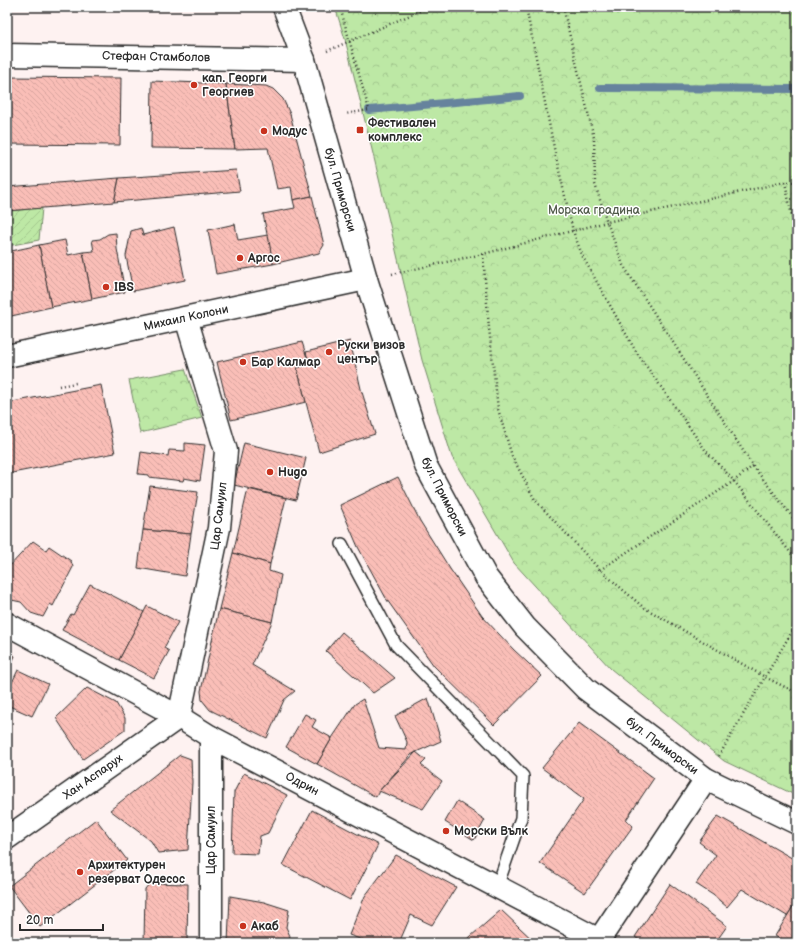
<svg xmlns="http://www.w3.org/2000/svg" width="804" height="950" font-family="'Balsamiq Sans',sans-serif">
<defs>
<pattern id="park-crowns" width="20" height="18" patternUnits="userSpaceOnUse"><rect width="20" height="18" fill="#bde8a5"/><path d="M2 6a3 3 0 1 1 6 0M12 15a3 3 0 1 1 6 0" fill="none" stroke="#a3c78e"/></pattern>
<pattern id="garden-furrows" width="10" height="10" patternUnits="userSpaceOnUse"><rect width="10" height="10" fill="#bde8a5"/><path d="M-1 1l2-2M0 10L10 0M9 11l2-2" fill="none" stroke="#a3c78e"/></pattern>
<pattern id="building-back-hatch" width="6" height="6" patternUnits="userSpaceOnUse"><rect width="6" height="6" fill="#fabeb7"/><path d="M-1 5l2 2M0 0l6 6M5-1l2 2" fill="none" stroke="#d6a39e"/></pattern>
</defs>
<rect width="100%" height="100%" fill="#fef2f1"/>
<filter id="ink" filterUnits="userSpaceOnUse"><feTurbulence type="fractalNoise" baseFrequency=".025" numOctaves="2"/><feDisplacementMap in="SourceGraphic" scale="8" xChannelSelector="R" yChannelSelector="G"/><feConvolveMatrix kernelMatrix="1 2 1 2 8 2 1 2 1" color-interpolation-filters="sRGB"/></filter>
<g filter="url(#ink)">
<g fill="url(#park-crowns)" stroke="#748a68">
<path d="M335,7H797V796L724,761L611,669L514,563L452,457L422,360L375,162L345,39Z"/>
<path d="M185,369L202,418L140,433L129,380Z"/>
</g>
<path fill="url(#garden-furrows)" stroke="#748a68" d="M42,208L39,240L7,246V211Z"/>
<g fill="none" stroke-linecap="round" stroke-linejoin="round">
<g stroke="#66839d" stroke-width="8">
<path d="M600,88L797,89"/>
<path d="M369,110L520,96"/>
</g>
</g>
<g fill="url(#building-back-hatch)" stroke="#2b2b2b">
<path d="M7,77L121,78L120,145L7,144Z"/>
<path d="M152,81L226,84L235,149L151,148Z"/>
<path d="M226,84L266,86L273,89L283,99L290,114L312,196L293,200L291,187L277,189L268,148L235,149Z"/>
<path d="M236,170L240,191L114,202L119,178Z"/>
<path d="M119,178L114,202L7,211V187Z"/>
<path d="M312,196L324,245L319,253L273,264L263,214L295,208L293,200Z"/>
<path d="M235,224L238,240L268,235L273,264L216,274L208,230Z"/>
<path d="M174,227L185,280L133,291L126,256L131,231L141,228L143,235Z"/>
<path d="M116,233L117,249L125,292L92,299L83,252L94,251L92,240L100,239L108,234Z"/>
<path d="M65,240L68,255L83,252L92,299L51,307L39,245Z"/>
<path d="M39,245L51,307L7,317V252Z"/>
<path d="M350,341L361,389L375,434L319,452L297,368L309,364L306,352Z"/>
<path d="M302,342L309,364L297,368L306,402L231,420L217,362Z"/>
<path d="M101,385L115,453L7,474V403Z"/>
<path d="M185,443L205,445L200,481L184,478L183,481L149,477V475L138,474L141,452L168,456L169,450L185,451Z"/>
<path d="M244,443L306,458L296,500L234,485Z"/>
<path d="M398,477L420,521L450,569L482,616L514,650L542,676L494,725L434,666L387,600L358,547L340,505Z"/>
<path d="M150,486L198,492L191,534L143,530Z"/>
<path d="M248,489L286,498L270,564L233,553Z"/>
<path d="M143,530L191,534L185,576L138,568Z"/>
<path d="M33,541L46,550L49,546L71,561L73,567L53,606L50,604L43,617L31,613L21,602L7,599V569Z"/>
<path d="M233,553L270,564L269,571L281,575L272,622L219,609Z"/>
<path d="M90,584L144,612L119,660L62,630L71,614L73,615Z"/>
<path d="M147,606L178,622L164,648L169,651L154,678L119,660Z"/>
<path d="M219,609L272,622L252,665L295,691L284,700L267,738L210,710L202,700L201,691Z"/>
<path d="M342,632L395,678L373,693L326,651Z"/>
<path d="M7,652L15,656L7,673Z"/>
<path d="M18,670L48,684L32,716L7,705V693Z"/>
<path d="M87,688L116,703L125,718V730L83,759L56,718Z"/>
<path d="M428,698L441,741L416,752L411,755L379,791L376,797L317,764L332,738L355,704L363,699L379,748L406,750L407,742L395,716Z"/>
<path d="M305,714L316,720L312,727L332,738L317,764L286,747Z"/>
<path d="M579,723L654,778L626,820L633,826L585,893L540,863L584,799L542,768Z"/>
<path d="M416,752L426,760L421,765L442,781L423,809L379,791Z"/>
<path d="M180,755L191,759L192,782L188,850L158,853L151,841L110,810Z"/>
<path d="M244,773L287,795L268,833L260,836L258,854L232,853L234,792Z"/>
<path d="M457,801L485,820L474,840L445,822Z"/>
<path d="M312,810L378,845L350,900L283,865Z"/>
<path d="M718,816L797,861V900L787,916L742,889L727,907L713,895L696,884L716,855L699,842Z"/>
<path d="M96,819L127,860L40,927L9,886Z"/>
<path d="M396,855L456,887L432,925L411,915L399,943H371L349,935L365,896Z"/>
<path d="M150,883L188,884L187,943H144L145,889Z"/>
<path d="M670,884L727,926L715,943H643L635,937Z"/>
<path d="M230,896L264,902L289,910L286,927L290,936L289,943H228Z"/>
<path d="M797,900V943H787L775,936Z"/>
<path d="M501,910L536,943H463Z"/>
</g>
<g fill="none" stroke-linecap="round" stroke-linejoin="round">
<defs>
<path id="lane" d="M342,544L396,645L523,776L521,818L497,887"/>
<g id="street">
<path d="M7,55L304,60"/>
<path d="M7,624L179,717L211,737L599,940"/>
<path d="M179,717L219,528L226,451L186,318"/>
<path d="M7,838L179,717"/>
<path d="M211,943V737"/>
<path d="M597,943L706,779"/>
</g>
<g id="secondary">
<path d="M284,7L304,60L366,279L426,466L486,577L525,627L586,689L706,779L797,823"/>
<path d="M7,356L366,279"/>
</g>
</defs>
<use href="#lane" stroke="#2b2b2b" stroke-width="14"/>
<use href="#street" stroke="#2b2b2b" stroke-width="25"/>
<use href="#secondary" stroke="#2b2b2b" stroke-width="25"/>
<g stroke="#2b2b2b" stroke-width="2.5" stroke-dasharray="1 3" stroke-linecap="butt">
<path d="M340,7L369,110L345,114"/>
<path d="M526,7L555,153L573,231L583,257L635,350L706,451L734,481L797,561"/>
<path d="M327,51L429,7"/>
<path d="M785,182L797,241"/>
<path d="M797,182H785L607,222L623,265L753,466L797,523"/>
<path d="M483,254L489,328L498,409L512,456L535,500L600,570L643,607L765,677L797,623"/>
<path d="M392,274L483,254L607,222L595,184L594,138L563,7"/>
<path d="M59,386L76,383"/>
<path d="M600,570L734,481L753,466"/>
<path d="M719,756L765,677L797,693"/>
</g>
<use href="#lane" stroke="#fff" stroke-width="11"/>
<use href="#street" stroke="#fff" stroke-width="22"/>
<use href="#secondary" stroke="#fff" stroke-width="22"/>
</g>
</g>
<g fill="#c8321e" stroke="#fff" stroke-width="1.5">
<circle cx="194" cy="85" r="4"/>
<rect x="356" y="126" width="8" height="8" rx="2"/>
<circle cx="264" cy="131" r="4"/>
<circle cx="240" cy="258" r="4"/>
<circle cx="106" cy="287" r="4"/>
<circle cx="329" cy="352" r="4"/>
<circle cx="243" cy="362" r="4"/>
<circle cx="270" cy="472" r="4"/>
<circle cx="446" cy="831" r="4"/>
<circle cx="80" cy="872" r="4"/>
<circle cx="243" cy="926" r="4"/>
</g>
<g text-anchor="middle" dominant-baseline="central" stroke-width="3" stroke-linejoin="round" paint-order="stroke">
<g font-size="12" fill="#2b2b2b" stroke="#fff">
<text transform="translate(156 57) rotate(1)">Стефан Стамболов</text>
<text transform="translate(340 190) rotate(74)">бул. Приморски</text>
<text transform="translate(186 318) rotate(-12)">Михаил Колони</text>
<text transform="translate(444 497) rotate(63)">бул. Приморски</text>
<text transform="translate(219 516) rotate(-83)">Цар Самуил</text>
<text transform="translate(662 746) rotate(37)">бул. Приморски</text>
<text transform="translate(93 777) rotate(-35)">Хан Аспарух</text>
<text transform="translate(302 784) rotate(28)">Одрин</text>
<text transform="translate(211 840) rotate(-90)">Цар Самуил</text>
</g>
<g font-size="12" font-weight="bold" fill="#2b2b2b" stroke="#fff" text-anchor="start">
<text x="202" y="78">кап. Георги<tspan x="202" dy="14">Георгиев</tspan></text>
<text x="368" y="123">Фестивален<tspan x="368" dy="14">комплекс</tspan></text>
<text x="272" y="131">Модус</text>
<text x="248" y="258">Аргос</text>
<text x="114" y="287">IBS</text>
<text x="337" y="345">Руски визов<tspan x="337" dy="14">център</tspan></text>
<text x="251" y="362">Бар Калмар</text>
<text x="278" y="472">Hugo</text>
<text x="454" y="831">Морски Вълк</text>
<text x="88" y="865">Архитектурен<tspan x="88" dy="14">резерват Одесос</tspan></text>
<text x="251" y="926">Акаб</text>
</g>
<g font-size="12" fill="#505a4a" stroke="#fff">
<text x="594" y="210">Морска градина</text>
</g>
</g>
<rect width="804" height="950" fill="none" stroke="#fff" stroke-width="24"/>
<rect x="12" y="12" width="780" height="926" fill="none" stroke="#2b2b2b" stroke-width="1.5" filter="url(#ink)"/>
<path d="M20 924v6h83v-6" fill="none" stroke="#2b2b2b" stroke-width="2"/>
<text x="26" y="924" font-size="12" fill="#2b2b2b" stroke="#ffffff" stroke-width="3" paint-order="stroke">20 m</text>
</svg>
